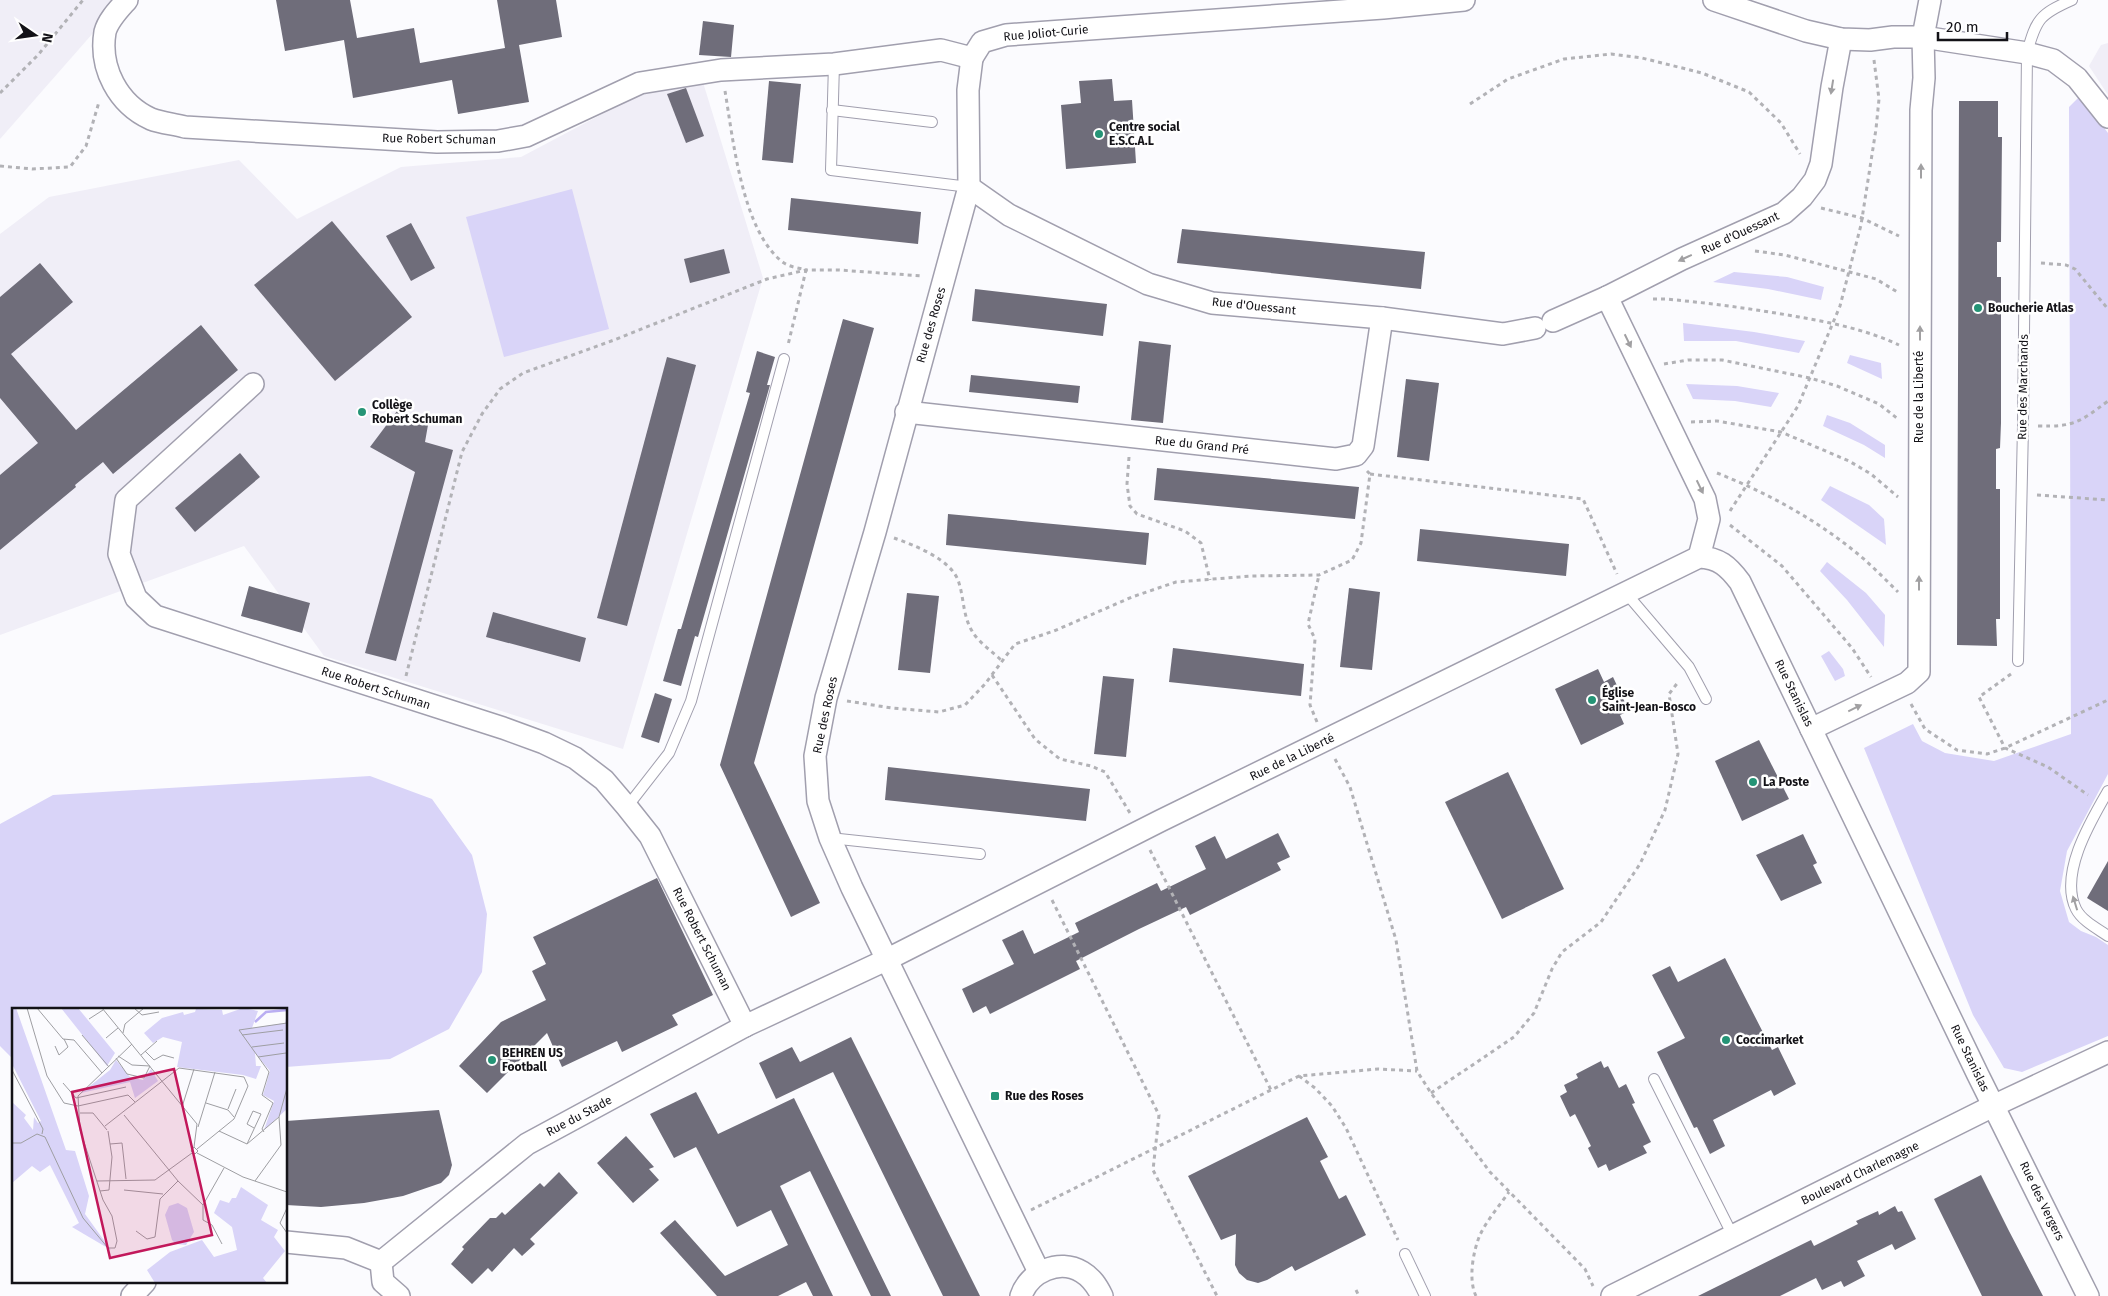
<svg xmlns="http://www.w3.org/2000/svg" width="2108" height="1296" font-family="'Fira Sans',sans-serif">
<rect width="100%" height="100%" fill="#fbfbfe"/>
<g fill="#f0eef7">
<path d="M0,0H122L0,139Z"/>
<path d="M2108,43V95L2089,66L2101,45Z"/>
<path d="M702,79L763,278L623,749L324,656L244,546L0,635V234L49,197L239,160L297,219L401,167L521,157L640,94Z"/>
</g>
<g fill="#d9d4f8">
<path d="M2080,96L2108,133V774L2067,851L2060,891L2069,922L2081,931L2096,937L2108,945V1036L2022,1072L2004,1068L1973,1015L1864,748L1913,724L1922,741L1945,753L1994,761L2071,734L2069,107Z"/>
<path d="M572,189L609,329L504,357L466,217Z"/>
<path d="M1734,272L1787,277L1824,287L1821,300L1768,289L1713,282Z"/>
<path d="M1683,323L1754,332L1805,341L1799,353L1736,341H1684Z"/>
<path d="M1850,355L1881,363L1882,379L1847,363Z"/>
<path d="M1686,384L1737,386L1779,393L1771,407L1735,401L1693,399Z"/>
<path d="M1827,415L1850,423L1885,445V458L1864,445L1823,426Z"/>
<path d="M1830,486L1869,505L1884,519L1886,545L1821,500Z"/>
<path d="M1827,562L1866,593L1885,615L1884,647L1847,600L1820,571Z"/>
<path d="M1829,651L1843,669L1845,676L1835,681L1821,656Z"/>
<path d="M370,776L432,799L472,855L487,914L482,972L449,1029L390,1059L286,1067V1010H14V1060L0,1046V824L53,795Z"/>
</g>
<g fill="#6f6d7a">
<path d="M276,0H350L357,38L414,28L420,63L505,48L497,0H556L562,37L519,45L529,102L458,114L452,80L353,98L344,40L285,51Z"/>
<path d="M703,21L734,25L731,57L699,55Z"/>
<path d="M1112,79L1114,101L1132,100L1136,163L1066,169L1061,105L1081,103L1079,81Z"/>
<path d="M769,81L801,84L793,163L762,160Z"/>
<path d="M686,88L704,136L686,143L667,94Z"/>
<path d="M1959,101H1998V137H2002L2001,242H1997V277H2001V423L2000,448L1996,449V489H2000V619H1996L1997,646L1957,645Z"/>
<path d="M791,198L921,212L918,244L788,230Z"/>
<path d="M332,221L412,317L335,381L254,285Z"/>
<path d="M411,223L435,268L411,281L386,236Z"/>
<path d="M1182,229L1425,252L1421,289L1177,263Z"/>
<path d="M724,249L730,273L690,283L684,259Z"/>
<path d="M40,263L73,302L11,354L76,430L201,325L238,370L113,474L103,462L75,485L76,487L0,550V475L38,443L0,398V297Z"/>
<path d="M975,289L1107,304L1103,336L972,321Z"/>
<path d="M843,319L874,328L754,763L820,903L791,917L720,765Z"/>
<path d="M1139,341L1171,345L1163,423L1131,420Z"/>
<path d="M757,351L775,357L767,385H770L698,637L695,636L681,686L663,681L678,629H681L750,393L746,392Z"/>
<path d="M667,357L696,365L627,626L597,618Z"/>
<path d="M971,375L1080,386L1078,403L969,392Z"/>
<path d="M1406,379L1439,383L1429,461L1397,457Z"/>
<path d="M397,411L428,425L425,442L453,450L396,661L365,653L415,472L370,447Z"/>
<path d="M240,453L260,477L195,532L175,508Z"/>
<path d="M1157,468L1359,487L1355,519L1154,500Z"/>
<path d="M948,514L1149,533L1146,565L946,545Z"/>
<path d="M1420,529L1569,544L1566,576L1417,561Z"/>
<path d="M249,586L310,603L302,633L241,616Z"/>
<path d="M1349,588L1380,592L1372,670L1340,667Z"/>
<path d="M907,593L939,596L930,673L898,670Z"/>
<path d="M493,612L586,638L580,662L486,637Z"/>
<path d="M1173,648L1304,664L1301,696L1169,682Z"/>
<path d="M1598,669L1604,682L1613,677L1629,711L1620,715L1624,724L1581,745L1555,689Z"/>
<path d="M1103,676L1134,679L1126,757L1094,754Z"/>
<path d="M655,693L672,699L659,743L641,737Z"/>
<path d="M1759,740L1789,799L1742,821L1715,761Z"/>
<path d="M888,767L1090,789L1086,821L885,800Z"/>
<path d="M1508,772L1564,889L1502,919L1445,802Z"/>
<path d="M1278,833L1290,857L1277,863L1281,870L1190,915L1186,907L1139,929L1076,961L1080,969L990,1014L986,1006L973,1013L962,989L1014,964L1002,940L1023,930L1034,954L1079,932L1075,923L1157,883L1161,891L1206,869L1195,846L1215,836L1226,859Z"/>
<path d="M1803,834L1817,863L1813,865L1822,883L1781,901L1756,855Z"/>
<path d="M2108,861V911L2087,898Z"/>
<path d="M657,878L713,995L672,1015L678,1025L622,1052L617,1041L562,1067L547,1033L487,1093L459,1066L501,1022L546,1000L532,971L546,964L533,937Z"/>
<path d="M1725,958L1772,1050L1778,1047L1796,1084L1774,1096L1771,1090L1713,1120L1725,1146L1710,1154L1697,1127L1694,1128L1657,1052L1685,1038L1652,975L1670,966L1678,982Z"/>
<path d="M851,1037L980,1296H943L833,1072L776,1099L759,1063L792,1047L800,1062Z"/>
<path d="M1601,1061L1604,1068L1608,1066L1619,1088L1626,1084L1635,1103L1632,1104L1651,1142L1643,1146L1647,1153L1609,1171L1606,1164L1598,1168L1588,1148L1591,1146L1575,1114L1570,1117L1560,1096L1567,1092L1564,1085L1578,1078L1576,1074Z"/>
<path d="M696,1092L718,1134L794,1098L891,1296H871L810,1171L780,1186L833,1296H813L806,1282L778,1296H717L660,1233L675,1220L725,1276L788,1245L771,1210L737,1227L696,1147L674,1158L650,1114Z"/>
<path d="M439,1110L452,1165L449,1175L441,1183L403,1196L364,1203L321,1207L286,1205V1121Z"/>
<path d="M1307,1117L1328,1157L1320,1161L1339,1199L1346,1195L1366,1235L1295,1271L1292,1266L1267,1280L1258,1283L1247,1280L1239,1273L1235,1265L1236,1234L1221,1240L1188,1176Z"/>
<path d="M626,1136L654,1167L649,1169L659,1180L633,1203L597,1163Z"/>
<path d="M559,1172L578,1193L530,1239L535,1244L522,1256L514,1248L492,1272L488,1268L472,1284L451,1264L464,1249L462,1247L490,1218H496L502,1212L505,1215L540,1183L544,1187Z"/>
<path d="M1981,1175L2009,1231L2043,1296H1982L1934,1199Z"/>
<path d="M1895,1206L1898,1212L1902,1211L1916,1239L1895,1250L1892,1244L1857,1261L1865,1276L1844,1287L1841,1281L1822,1290L1816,1278L1780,1296H1698L1811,1240L1814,1246L1858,1224L1856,1221L1878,1211L1879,1215Z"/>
</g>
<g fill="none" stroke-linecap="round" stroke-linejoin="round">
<defs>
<g id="service">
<path d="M834,64L831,170L969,187"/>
<path d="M832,110L932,122"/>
<path d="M1626,593L1689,667L1706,699"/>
<path d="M2018,661L2023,426L2027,53C2036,19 2040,14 2072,0"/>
<path d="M2108,791C2090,822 2059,874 2076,909C2082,921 2098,929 2108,936"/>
<path d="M627,807L669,753L691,701L784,359"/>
<path d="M830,838L980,854"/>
<path d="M1654,1079L1733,1236"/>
<path d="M1405,1254L1425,1296"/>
</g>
<g id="minor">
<path d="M127,0C119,9 108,20 105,32C99,68 118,104 151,119C161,123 174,124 185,127L437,142L498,141L526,136L640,83L721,70L834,64L941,50L972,58L982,42L1006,35L1383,8L1464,0"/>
<path d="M1714,0L1806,31L1841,39L1870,40L1893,37H1923L2027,53L2053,60L2077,78L2108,117"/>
<path d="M972,58L968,90L969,187L875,532L826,698L815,756L818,801L830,838L852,888L1039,1272"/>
<path d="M969,187L1009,215L1148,284L1212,303L1382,318L1503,334L1535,328"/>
<path d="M1607,297L1705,499L1709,519L1699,557"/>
<path d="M1553,321L1607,297L1682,259L1784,213L1802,197L1815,180L1821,164L1832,87L1841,39"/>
<path d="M253,384L126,500L119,554L136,598L155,616L503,728L544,743L575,758L604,780L627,807L650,836L745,1026"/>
<path d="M906,412L1336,459L1356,455L1363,446L1382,318"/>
<path d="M1811,729L1907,683L1919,672L1921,110L1924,78L1923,37L1930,0"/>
<path d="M286,1242L346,1248L381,1262L527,1144L745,1026L886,960L1160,821L1699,557C1719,558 1728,566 1740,582L1978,1075L2088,1296"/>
<path d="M381,1262L383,1282L399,1296"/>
<path d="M132,1296L145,1282"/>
<path d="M1021,1296C1029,1272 1059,1258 1082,1272C1092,1278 1097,1286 1102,1296"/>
<path d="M1612,1296L1993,1106L2108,1052"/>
</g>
</defs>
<use href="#service" stroke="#a19fae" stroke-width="12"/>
<use href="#minor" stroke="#a19fae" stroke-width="24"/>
<g stroke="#b2b2b6" stroke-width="3" stroke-dasharray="4 4" stroke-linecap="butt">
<path d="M725,91C733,138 742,233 784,263C790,267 799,268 806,270L788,345"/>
<path d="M0,93L38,55L83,0"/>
<path d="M1470,104L1508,79L1564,59L1611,54L1642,58L1702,73L1749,92L1781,123L1800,154"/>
<path d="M0,166L32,169L70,167L86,146L99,102"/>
<path d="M1821,208L1862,218L1899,236"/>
<path d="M1755,251L1785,255L1876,279L1899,293"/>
<path d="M2041,263L2066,265L2075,269L2108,309"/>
<path d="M1653,299H1665C1710,303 1754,309 1799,317C1833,323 1867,330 1899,345"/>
<path d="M1664,364L1688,360H1722L1810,378L1837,386L1879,404L1898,419"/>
<path d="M1691,422L1717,421L1781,432L1849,461L1871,474L1898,497"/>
<path d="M2038,426C2074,427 2080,422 2108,401"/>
<path d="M1129,457L1127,484L1130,506L1137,514L1185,531L1201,543L1210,580"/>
<path d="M1717,473C1770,494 1821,522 1865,560C1876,570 1887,581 1898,592"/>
<path d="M1370,474L1583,499L1617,574"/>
<path d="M2037,495L2108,500"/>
<path d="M1730,511L1798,406L1840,306L1861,225L1876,129L1879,99L1874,60"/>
<path d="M1730,525L1782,566L1852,648L1871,677"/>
<path d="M894,538C914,545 953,560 959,583C964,599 963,616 972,631C978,642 993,652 1002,661"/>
<path d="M2011,674L1979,697L2005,748L2048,767L2088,795"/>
<path d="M992,675L1035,739L1060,759L1091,766L1105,772L1130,813"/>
<path d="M406,676L462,452L482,414L500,389L523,373L614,340L767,279L806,270H839L923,276"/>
<path d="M847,701L892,708L939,712L965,705L985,684L1015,644L1054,631L1132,597L1176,582L1252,576L1319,575L1352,560L1361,543L1370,474L1367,471"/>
<path d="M1911,704L1925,729L1957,750L1987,754L2005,748L2108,700"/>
<path d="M1317,722L1310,705L1315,639L1308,624L1319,575"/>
<path d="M1335,759L1350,787L1396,940L1417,1071L1431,1093L1490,1172L1585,1269L1593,1286"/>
<path d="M1150,850L1271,1090"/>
<path d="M1052,900L1159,1115L1153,1170L1217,1296"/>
<path d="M1299,1076L1315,1088L1332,1106L1346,1128L1398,1240"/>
<path d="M1431,1093L1514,1037L1534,1013L1552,969L1562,952L1601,922L1640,864L1665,810L1678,754L1669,694L1679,681"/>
<path d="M1031,1210L1299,1076L1378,1069L1417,1071"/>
<path d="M1356,1290L1359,1296"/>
<path d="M1476,1296C1468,1280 1473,1251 1480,1235C1487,1220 1500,1205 1509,1192"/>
</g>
<use href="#service" stroke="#fff" stroke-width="10"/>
<use href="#minor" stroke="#fff" stroke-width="21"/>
</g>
<defs><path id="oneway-solid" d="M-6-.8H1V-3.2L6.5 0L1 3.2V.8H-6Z" transform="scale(1.25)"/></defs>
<g fill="#a1a0a2">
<use href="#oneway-solid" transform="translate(1832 87) rotate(99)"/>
<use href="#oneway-solid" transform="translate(1921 171) rotate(-90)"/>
<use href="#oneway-solid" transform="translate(1685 258) rotate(155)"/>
<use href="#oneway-solid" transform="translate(1920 333) rotate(-90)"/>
<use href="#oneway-solid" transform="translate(1628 341) rotate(64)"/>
<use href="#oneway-solid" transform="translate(1700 487) rotate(64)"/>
<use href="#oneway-solid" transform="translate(1919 583) rotate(-90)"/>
<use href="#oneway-solid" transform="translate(1855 708) rotate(-26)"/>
<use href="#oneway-solid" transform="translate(2075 903) rotate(-107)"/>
</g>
<g fill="#259476" stroke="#fff" stroke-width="2">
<circle cx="1099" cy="134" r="5"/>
<circle cx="1978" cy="308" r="5"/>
<circle cx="362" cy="412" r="5"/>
<circle cx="1592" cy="700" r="5"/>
<circle cx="1753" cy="782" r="5"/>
<circle cx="1726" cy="1040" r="5"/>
<circle cx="492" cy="1060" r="5"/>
<rect x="990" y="1091" width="10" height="10" rx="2.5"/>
</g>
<g text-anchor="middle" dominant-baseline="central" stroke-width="5" stroke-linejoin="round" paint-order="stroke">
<g font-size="12" fill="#131217" stroke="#fff">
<text transform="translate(1046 33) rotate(-5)">Rue Joliot-Curie</text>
<text transform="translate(439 139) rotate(1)">Rue Robert Schuman</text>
<text transform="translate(1740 233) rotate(-25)">Rue d'Ouessant</text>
<text transform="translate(1254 306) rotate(6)">Rue d'Ouessant</text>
<text transform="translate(931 325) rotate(-74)">Rue des Roses</text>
<text transform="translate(2023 387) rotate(-89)">Rue des Marchands</text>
<text transform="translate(1919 397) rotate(-90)">Rue de la Liberté</text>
<text transform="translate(1202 445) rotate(6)">Rue du Grand Pré</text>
<text transform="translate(376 688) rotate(18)">Rue Robert Schuman</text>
<text transform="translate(1794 693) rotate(64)">Rue Stanislas</text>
<text transform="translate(825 715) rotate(-78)">Rue des Roses</text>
<text transform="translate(1292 757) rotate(-26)">Rue de la Liberté</text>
<text transform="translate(702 939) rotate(63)">Rue Robert Schuman</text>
<text transform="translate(1970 1058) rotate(64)">Rue Stanislas</text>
<text transform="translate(579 1116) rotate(-28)">Rue du Stade</text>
<text transform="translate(1860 1173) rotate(-26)">Boulevard Charlemagne</text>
<text transform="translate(2042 1201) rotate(64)">Rue des Vergers</text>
</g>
<g font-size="12" font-weight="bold" fill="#131217" stroke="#fff" text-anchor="start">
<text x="1109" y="127">Centre social<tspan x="1109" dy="14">E.S.C.A.L</tspan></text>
<text x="1988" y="308">Boucherie Atlas</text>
<text x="372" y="405">Collège<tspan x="372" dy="14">Robert Schuman</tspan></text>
<text x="1602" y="693">Église<tspan x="1602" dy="14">Saint-Jean-Bosco</tspan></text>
<text x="1763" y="782">La Poste</text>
<text x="1736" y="1040">Coccimarket</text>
<text x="502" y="1053">BEHREN US<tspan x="502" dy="14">Football</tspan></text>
<text x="1005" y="1096">Rue des Roses</text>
</g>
</g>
<g transform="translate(12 1008)">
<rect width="275" height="275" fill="#fbfbfe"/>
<path d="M0,0H4L54,142L63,143L77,188L73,206L99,242L60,219L67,215L38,157L28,164L20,158L0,175V94L14,107L12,110L21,122L22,109L26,115L29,113L0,56ZM49,0H66L103,45L95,58ZM231,0L246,3L240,20L273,15L275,6V101L252,122L262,93L251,87L258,63L243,45L244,58H249L244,71L231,67L165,59L170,34L151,29L141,35L132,25L150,10L171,4L172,7L183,4L184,1L210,2L211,7ZM104,52L118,69L131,72L139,61L146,73L123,90L118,74L69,85L98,62ZM229,179L256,197L249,212L266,222L262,229L273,243L251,270L255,275H143L135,262L158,244L190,232L202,249L225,242L220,219L202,205L208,192L217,195L220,190H224ZM166,195L175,200L182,224L174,237L164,236L160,232L153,207L157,198Z" fill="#d9d4f8"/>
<path fill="none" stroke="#baaef2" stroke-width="2.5" d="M243,14L254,4L275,2"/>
<path fill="none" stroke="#9e9ea2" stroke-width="1" d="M15,0L35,68L52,95L66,98L116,87L123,94M25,0L51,31L62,32L90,65M90,0L185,116L182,139L179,143L183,146L186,143L182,139M122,0L130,7L147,4M187,0H207M77,11L91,2M111,25L113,16L132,0M70,27L97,59M230,27L271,22M94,30L106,20M43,38L47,47L56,39L52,31M240,39L272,35M133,43L142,52L151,47L162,50M129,47L145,33M246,49L274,45M104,50L115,66L132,70L138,58L120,57L106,48M0,62L31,121L30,126M51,75L64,90L114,79M194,95L216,102L222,109M170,99L182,61M216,101L224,81M68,105H81L95,122M112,107L166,173L191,197V212L200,217L210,236M93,118L167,60L232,69L236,78L222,111L185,141M186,119L203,64M207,123L235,136L249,106L241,103L235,116L242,120M252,124L250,121L261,95L250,87L257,64L227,22L275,15M0,135H9L25,126L33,129L71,210L96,240H103L105,233L100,208L91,192L68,122L66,88L120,36M98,136L110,135L114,171M235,136L267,109M185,145L231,169L275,184M85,173L143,172L180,145M243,173L269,137L267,109L275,80M112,182L151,186M88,183L97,182L100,149L96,123M191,197L212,160M275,200L268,215L275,225M124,223L135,231L143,229L148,191L166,173"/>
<path fill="#c2185b" fill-opacity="0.15" stroke="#c2185b" stroke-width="2.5" d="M162,61L200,227L98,250L60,84Z"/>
<rect width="275" height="275" fill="none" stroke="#131217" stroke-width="2.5"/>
</g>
<g transform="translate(35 35) rotate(103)" stroke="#ffffff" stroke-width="4" paint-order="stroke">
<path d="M0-4L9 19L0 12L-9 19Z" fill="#131217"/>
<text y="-8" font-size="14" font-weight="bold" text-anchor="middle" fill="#131217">N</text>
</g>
<path d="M1938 32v8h69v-8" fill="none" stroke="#131217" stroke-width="2.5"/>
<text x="1946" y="32" font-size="15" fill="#131217" stroke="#ffffff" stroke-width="4" paint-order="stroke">20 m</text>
</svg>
